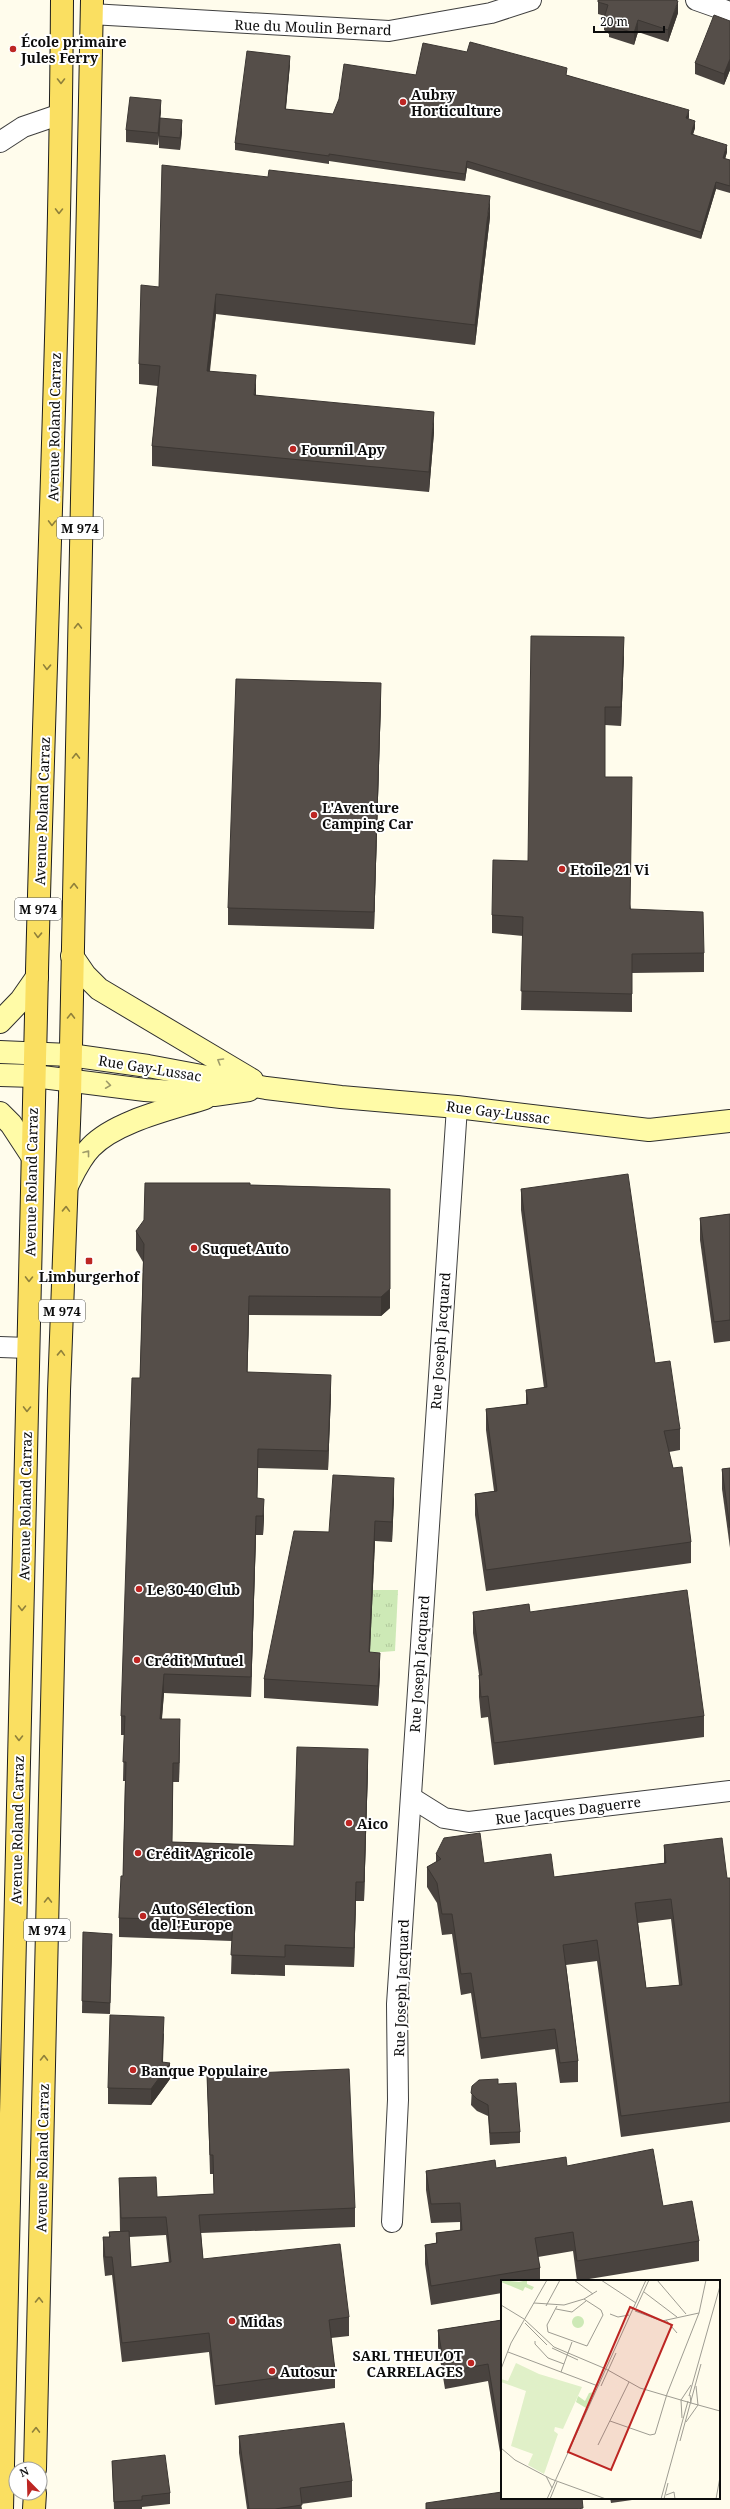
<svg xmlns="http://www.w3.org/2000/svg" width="730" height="2509" font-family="'Noto Serif',serif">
<defs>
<pattern id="grass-tufts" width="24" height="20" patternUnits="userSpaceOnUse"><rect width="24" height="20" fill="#cde9b6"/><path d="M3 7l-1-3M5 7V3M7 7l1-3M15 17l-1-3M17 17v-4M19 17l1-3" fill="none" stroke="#afc79b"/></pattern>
</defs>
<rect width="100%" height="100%" fill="#fffcec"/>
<path fill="url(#grass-tufts)" d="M372,1590H398L395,1651L369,1653Z"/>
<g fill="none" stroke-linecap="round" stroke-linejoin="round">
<defs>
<g id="street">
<path d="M696,0L730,12"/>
<path d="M91,14L389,31L491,13L531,0"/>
<path d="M0,142L23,127L61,114"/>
<path d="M0,1347L28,1348"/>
<path d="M412,1798L444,1818L469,1822L730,1791"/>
<path d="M392,2222L398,2100L397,2004L457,1107"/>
</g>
<g id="secondary">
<path d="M72,956L85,975L99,989L252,1080"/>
<path d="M0,1022L21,1000L37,977"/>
<path d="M0,1052L70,1055L148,1066L266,1088L341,1097L457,1107L649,1130L730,1121"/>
<path d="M0,1075L34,1076L145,1090L214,1095L249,1090"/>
<path d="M0,1113L11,1124L32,1156"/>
<path d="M67,1186C74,1172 80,1158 91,1147C116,1121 171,1109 205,1098"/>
</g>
<g id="primary">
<path d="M35,2469L59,1391L70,1097L92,0"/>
<path d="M2,2509C14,1996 23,1483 37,971C45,647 60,324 62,0"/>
<path d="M34,2509L35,2493"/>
</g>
</defs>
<use href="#street" stroke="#3f3f3f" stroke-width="22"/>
<use href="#secondary" stroke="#2e2e2e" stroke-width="24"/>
<use href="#primary" stroke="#1d1d1d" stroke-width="24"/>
<use href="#street" stroke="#fff" stroke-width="20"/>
<use href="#secondary" stroke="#fffba7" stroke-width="22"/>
<use href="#primary" stroke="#fadf61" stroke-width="22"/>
</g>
<g fill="#49433f" fill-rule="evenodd">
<path d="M598,2L678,13L668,42L638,32L634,45L609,37V34L604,30V18L605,16L598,14Z"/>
<path d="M730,21V70L724,85L695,74V63Z"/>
<path d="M290,64L286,109L333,114L416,75H567L689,117L688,119L695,128L693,134L727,152L725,159L730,160V193L716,189L701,239L467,168L465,181L329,161V164L235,150V143Z"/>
<path d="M161,111L160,118L182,132L180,150L159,148V133L158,145L126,142V130Z"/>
<path d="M490,217L475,345L216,314L210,371L256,395L434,432L429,492L152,466V446L158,386L139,384V364L159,287Z"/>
<path d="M624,655L621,726L605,725V777L631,909L704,953V972L632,973V1012L521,1010L523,936L492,933V915L528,861Z"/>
<path d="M381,700L374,929L228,925V908Z"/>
<path d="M250,1185L390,1189V1308L381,1316L249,1315L247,1372L331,1394L328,1470L258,1468L257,1498L264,1518L263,1535H256L251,1697L164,1693L162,1719L180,1739L179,1782H173L172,1842L294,1846L368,1768L364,1901H356L354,1967L285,1965V1976L231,1974L232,1941L119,1937V1918L123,1876L125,1781H123L124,1735H121V1716L140,1378L143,1262L136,1250V1231Z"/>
<path d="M521,1189L655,1363L680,1429V1450L669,1452L691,1542V1563L486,1591L475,1515V1494L494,1491L486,1430V1409L526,1404V1390L544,1388L521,1210Z"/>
<path d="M730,1214V1341L714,1343L700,1240V1218Z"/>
<path d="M730,1468V1548L722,1489V1469Z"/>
<path d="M394,1498L392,1542L375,1541L370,1652L380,1673L378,1706L264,1698V1679L329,1532Z"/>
<path d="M473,1612H530L704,1716V1737L494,1765L488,1717L481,1718L479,1697V1675L473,1633Z"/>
<path d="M664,1845L727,1878H730V2122L621,2137L597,1961L566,1965L578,2061V2082L560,2083L555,2049L481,2059L471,1993L461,1995L452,1934L442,1935L437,1903L427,1887V1867L436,1862V1854L554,1877L664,1863ZM671,1919L679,1985L646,1988L638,1923Z"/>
<path d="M83,1932L112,1945L110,2014L82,2013Z"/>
<path d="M164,2033L163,2062L170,2079L151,2105L108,2104V2088Z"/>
<path d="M207,2075L355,2208V2227L201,2233L203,2259L349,2317V2336L331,2338L335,2370V2388L215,2405L209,2352L122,2362L112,2275L105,2276L103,2256V2237H109V2232L120,2231L119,2178L157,2197L214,2194L213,2174H210ZM166,2235L169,2263L131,2267L129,2237Z"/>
<path d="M472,2086L520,2132V2143L490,2145L488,2116L477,2111L471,2105Z"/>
<path d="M567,2166L663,2206L699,2241V2261L577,2281L573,2251L538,2257L540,2268V2281H502V2293L431,2305L425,2264V2245L436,2243V2233L460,2230V2222L431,2223L426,2190V2171Z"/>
<path d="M502,2320V2464L488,2381L445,2389L438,2347V2330Z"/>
<path d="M239,2436L352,2481V2497L301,2504L302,2509H247L239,2453Z"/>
<path d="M112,2461L170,2493V2504L142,2507V2509H114Z"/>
<path d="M610,2498H646L611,2503Z"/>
</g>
<g fill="#3c3733">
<path d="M678,1V13L668,42V30Z"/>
<path d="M638,20V32L634,45V33Z"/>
<path d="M290,56V64L285,116V109Z"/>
<path d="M730,59V70L724,85V74Z"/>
<path d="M161,100V111L158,145V133Z"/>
<path d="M689,110V117L686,126V118Z"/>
<path d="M182,120V132L180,150V138Z"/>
<path d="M695,121V128L691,141V134Z"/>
<path d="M727,145V152L723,166V158Z"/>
<path d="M467,161V168L465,181V174Z"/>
<path d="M716,182V189L701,239V232Z"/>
<path d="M490,196V217L475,345V325Z"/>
<path d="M216,294V314L207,391V371Z"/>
<path d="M256,375V395H254Z"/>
<path d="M434,412V432L429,492V472Z"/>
<path d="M624,637V655L621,726V707Z"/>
<path d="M381,683V700L374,929V912Z"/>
<path d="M390,1189V1308L381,1316V1297Z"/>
<path d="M249,1296V1315L247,1391V1372Z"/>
<path d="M331,1375V1394L328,1470V1451Z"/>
<path d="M394,1478V1498L392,1542V1522Z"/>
<path d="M264,1499V1518L263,1535V1516Z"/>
<path d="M256,1516V1535L251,1697V1677Z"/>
<path d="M375,1521V1541L369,1672V1652Z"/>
<path d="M380,1653V1673L378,1706V1686Z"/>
<path d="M164,1674V1693L160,1738V1719Z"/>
<path d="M180,1719V1739L179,1782V1763Z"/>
<path d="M368,1749V1768L364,1901V1882Z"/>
<path d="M356,1882V1901L354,1967V1948Z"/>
<path d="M164,2017L162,2073L170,2063V2079L151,2105V2089L162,2062Z"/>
</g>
<g fill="#554e49" stroke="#3c3733" fill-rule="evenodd">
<path d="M598,0H675L678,1L668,30L638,20L634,33L609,25L610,23L604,18L608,5L598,2Z"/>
<path d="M714,15L730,21V59L724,74L695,63Z"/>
<path d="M470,42L567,68L566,75L689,110L686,118L695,121L691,134L727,145L723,158L730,160V186L716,182L701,232L467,161L465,174L329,154V156L235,143L247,51L290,56L285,109L333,114L339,99L344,64L416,75L423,43L467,52Z"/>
<path d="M130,97L161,100L158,133L126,130Z"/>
<path d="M160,118L182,120L180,138L159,136Z"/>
<path d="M162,165L268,177L269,170L490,196L475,325L216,294L207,371L256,375L254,395L434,412L429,472L152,446L160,366L139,364L141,285L159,287Z"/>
<path d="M531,636L624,637L621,707H605V777H632L630,909L703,912L704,953L632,954V994L521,991L523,917L492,915L493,860L528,861Z"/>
<path d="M236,679L381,683L374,912L228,908Z"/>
<path d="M628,1174L655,1363L670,1361L680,1429L664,1431L673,1468L682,1467L691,1542L486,1570L475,1494L497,1491L486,1409L528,1404L526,1390L547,1387L521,1189Z"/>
<path d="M145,1183H250V1185L390,1189V1289L381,1297L249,1296L247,1372L331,1375L328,1451L258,1449L257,1498L264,1499L263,1516H256L251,1677L164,1674L160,1719H180L179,1763H173L172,1842L294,1846L297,1747L368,1749L364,1882H356L354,1948L285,1945V1957L231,1955L233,1921L119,1918L121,1876H123L126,1762H123L125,1716H121L132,1378H140L144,1244L136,1231L144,1220Z"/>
<path d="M730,1214V1320L714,1322L700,1218Z"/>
<path d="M730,1468V1528L722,1469Z"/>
<path d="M333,1475L394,1478L392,1522L375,1521L369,1652L380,1653L378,1686L264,1679L294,1531L329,1532Z"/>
<path d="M687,1590L704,1716L494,1743L488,1696L481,1697L479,1675H482L473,1612L529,1604L530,1612Z"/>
<path d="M480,1833L484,1863L551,1854L554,1877L666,1863L664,1845L722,1838L727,1878H730V2102L621,2116L597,1940L563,1945L578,2061L560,2063L555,2029L481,2038L471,1973L461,1974L452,1914H442L437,1883L427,1867L441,1859L436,1854L444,1838ZM671,1899L682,1985L646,1988L635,1903Z"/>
<path d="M83,1932L112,1934L110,2003L82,2001Z"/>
<path d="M110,2015L164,2017L162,2062L170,2063L151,2089L108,2088Z"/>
<path d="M349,2069L355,2208L199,2215L203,2259L340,2244L349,2317L329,2320L335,2370L215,2386L209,2333L122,2343L112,2257H105L103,2237H110L109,2232L129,2231L131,2267L171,2262L166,2217L121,2218L119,2178L156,2177L157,2197L214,2194L213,2155H210L207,2075Z"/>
<path d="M498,2079V2084L516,2083L520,2132L490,2133L488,2105L477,2099L471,2093L472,2086L479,2080Z"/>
<path d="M653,2149L663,2206L692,2201L699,2241L577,2261L573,2232L535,2238L540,2268L431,2286L425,2245L437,2243L436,2233L462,2230L460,2203L431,2204L426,2171L495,2160L496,2168L566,2157L567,2166Z"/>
<path d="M502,2320V2447L488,2364L445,2372L438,2330Z"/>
<path d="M344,2423L352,2481L300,2488L302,2505L275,2509H249L239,2436Z"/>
<path d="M165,2455L170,2493L142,2496V2500L114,2502L112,2461Z"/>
<path d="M502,2492V2498H582L583,2508L578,2509H426V2503Z"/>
</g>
<defs><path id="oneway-chevron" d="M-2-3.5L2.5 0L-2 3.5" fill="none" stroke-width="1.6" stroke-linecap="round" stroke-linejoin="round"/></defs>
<g stroke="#8f803b">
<use href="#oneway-chevron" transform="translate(61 81) rotate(90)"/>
<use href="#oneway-chevron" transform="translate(59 211) rotate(91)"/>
<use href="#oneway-chevron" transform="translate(52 523) rotate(91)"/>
<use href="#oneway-chevron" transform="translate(78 626) rotate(-89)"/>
<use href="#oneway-chevron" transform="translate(47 667) rotate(92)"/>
<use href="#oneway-chevron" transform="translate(76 756) rotate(-89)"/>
<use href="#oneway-chevron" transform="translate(74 886) rotate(-89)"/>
<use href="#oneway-chevron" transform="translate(38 935) rotate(92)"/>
<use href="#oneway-chevron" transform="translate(71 1016) rotate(-89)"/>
<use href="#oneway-chevron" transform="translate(66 1209) rotate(-88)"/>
<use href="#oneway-chevron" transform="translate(29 1279) rotate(91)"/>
<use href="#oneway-chevron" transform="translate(61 1353) rotate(-88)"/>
<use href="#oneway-chevron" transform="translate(27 1409) rotate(91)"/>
<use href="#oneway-chevron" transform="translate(22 1608) rotate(91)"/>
<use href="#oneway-chevron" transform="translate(19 1738) rotate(91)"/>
<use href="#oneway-chevron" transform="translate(48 1900) rotate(-89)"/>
<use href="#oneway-chevron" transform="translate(44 2058) rotate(-89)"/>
<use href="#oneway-chevron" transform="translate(39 2300) rotate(-89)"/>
<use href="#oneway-chevron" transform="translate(36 2430) rotate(-89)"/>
</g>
<g stroke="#9e9b69">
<use href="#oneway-chevron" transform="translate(220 1061) rotate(-149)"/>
<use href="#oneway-chevron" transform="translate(108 1085) rotate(8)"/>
<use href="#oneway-chevron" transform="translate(87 1153) rotate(-52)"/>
</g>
<g fill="#bd2623" stroke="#fff" stroke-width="1.5">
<circle cx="13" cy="49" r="4"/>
<circle cx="403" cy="102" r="4"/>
<circle cx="293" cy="449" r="4"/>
<circle cx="314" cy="815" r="4"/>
<circle cx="562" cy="869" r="4"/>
<circle cx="194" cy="1248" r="4"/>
<rect x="85" y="1257" width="8" height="8" rx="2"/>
<circle cx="139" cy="1589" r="4"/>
<circle cx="137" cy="1660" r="4"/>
<circle cx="349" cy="1823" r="4"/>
<circle cx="138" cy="1853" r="4"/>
<circle cx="143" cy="1916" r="4"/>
<circle cx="133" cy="2070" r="4"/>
<circle cx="232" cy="2321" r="4"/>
<circle cx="471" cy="2363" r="4"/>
<circle cx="272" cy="2371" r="4"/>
</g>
<g text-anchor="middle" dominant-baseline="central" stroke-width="4" stroke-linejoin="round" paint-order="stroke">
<g fill="#fff" stroke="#555" stroke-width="1">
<rect x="57" y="517" width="46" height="22" rx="3"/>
<rect x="15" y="898" width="46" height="22" rx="3"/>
<rect x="39" y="1300" width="46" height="22" rx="3"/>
<rect x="24" y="1919" width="46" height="22" rx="3"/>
</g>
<g font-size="13" font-weight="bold" fill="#0c0c0c">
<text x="80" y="528">M 974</text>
<text x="38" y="909">M 974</text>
<text x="62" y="1311">M 974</text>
<text x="47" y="1930">M 974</text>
</g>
<g font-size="14" fill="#0c0c0c" stroke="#fff">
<text transform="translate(313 27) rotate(2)">Rue du Moulin Bernard</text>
<text transform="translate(54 427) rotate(-89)">Avenue Roland Carraz</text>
<text transform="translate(42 811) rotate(-88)">Avenue Roland Carraz</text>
<text transform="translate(150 1068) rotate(9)">Rue Gay-Lussac</text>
<text transform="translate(498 1112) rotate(7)">Rue Gay-Lussac</text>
<text transform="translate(31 1182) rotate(-89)">Avenue Roland Carraz</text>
<text transform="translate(440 1341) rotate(-86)">Rue Joseph Jacquard</text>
<text transform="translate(25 1506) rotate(-89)">Avenue Roland Carraz</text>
<text transform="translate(419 1664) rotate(-86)">Rue Joseph Jacquard</text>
<text transform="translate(568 1810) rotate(-7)">Rue Jacques Daguerre</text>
<text transform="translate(17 1830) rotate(-89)">Avenue Roland Carraz</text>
<text transform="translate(401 1988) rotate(-88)">Rue Joseph Jacquard</text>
<text transform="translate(42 2158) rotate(-89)">Avenue Roland Carraz</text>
</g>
<g font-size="14" font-weight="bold" fill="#0c0c0c" stroke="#fff" text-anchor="start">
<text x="21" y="41">École primaire<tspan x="21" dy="16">Jules Ferry</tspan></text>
<text x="411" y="94">Aubry<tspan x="411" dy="16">Horticulture</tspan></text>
<text x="301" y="449">Fournil Apy</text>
<text x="322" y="807">L'Aventure<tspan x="322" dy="16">Camping Car</tspan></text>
<text x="570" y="869">Etoile 21 Vi</text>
<text x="202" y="1248">Suquet Auto</text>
<text x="89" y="1276" text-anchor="middle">Limburgerhof</text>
<text x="147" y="1589">Le 30-40 Club</text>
<text x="145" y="1660">Crédit Mutuel</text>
<text x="357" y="1823">Aico</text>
<text x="146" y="1853">Crédit Agricole</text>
<text x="151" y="1908">Auto Sélection<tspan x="151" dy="16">de l'Europe</tspan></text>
<text x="141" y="2070">Banque Populaire</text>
<text x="240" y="2321">Midas</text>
<text x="463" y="2355" text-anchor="end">SARL THEULOT<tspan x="463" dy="16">CARRELAGES</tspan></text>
<text x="280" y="2371">Autosur</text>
</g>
</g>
<g transform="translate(501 2280)">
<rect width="219" height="219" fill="#fffcec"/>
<path d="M93,112L85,128L75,122L77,116L84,121L88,113Z" fill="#cde9b6"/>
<path d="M0,0L18,2L26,0V4L33,7L31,10L24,7L22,11L0,2ZM71 42a6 6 0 1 1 12 0a6 6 0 1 1-12 0Z" fill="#cde9b6"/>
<path d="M15,83L38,94L81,107L62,149L54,147L53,151L57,154L43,194L27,185L32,174L10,166L25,111L0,102V99L7,101Z" fill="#e0f0c8"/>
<path fill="none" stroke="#9e9c92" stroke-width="1" d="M73,0L92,14M100,0L135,23M156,0L185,34M143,12L176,37M33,23L63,25L83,19L96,11M0,25L23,39L53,67L105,89L139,108L190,123L189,115M45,26L59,0M56,26L46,45L47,52L86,66L102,35L100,30L83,19M135,28L148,0M55,29L71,32L85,21M134,31L161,41L198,33M109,34L117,37L128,35M165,40L176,53M24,43L46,65M34,61V64L47,78L63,84M51,68L77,80M7,72L97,106M0,89L10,63L46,0M60,92L71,62M100,106L115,73M188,116L219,6M190,123L219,131M181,138L180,120L190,105M109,141L149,155L154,154L166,114L198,33L205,0M185,142L197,125L195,106M179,161L200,84M97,165L128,102M0,168L14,180L50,199L105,219M45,196L51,208M165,215L173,212L174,219M46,219L145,0M49,219L56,202M160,219L187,121M163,219L167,203M215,219L219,197"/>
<path fill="#bd2623" fill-opacity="0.15" stroke="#bd2623" stroke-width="2" d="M129,27L171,45L110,190L67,172Z"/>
<rect width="219" height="219" fill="none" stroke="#0c0c0c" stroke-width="2"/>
</g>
<g transform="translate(28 2481) rotate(337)"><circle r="19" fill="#ffffff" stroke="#9e9e9e"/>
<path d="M0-3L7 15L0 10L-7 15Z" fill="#bd2623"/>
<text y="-6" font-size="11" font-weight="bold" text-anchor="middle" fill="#0c0c0c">N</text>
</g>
<path d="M594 26v6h70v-6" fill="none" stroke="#0c0c0c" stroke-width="2"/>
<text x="600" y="26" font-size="12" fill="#0c0c0c" stroke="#ffffff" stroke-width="3" paint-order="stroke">20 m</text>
</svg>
